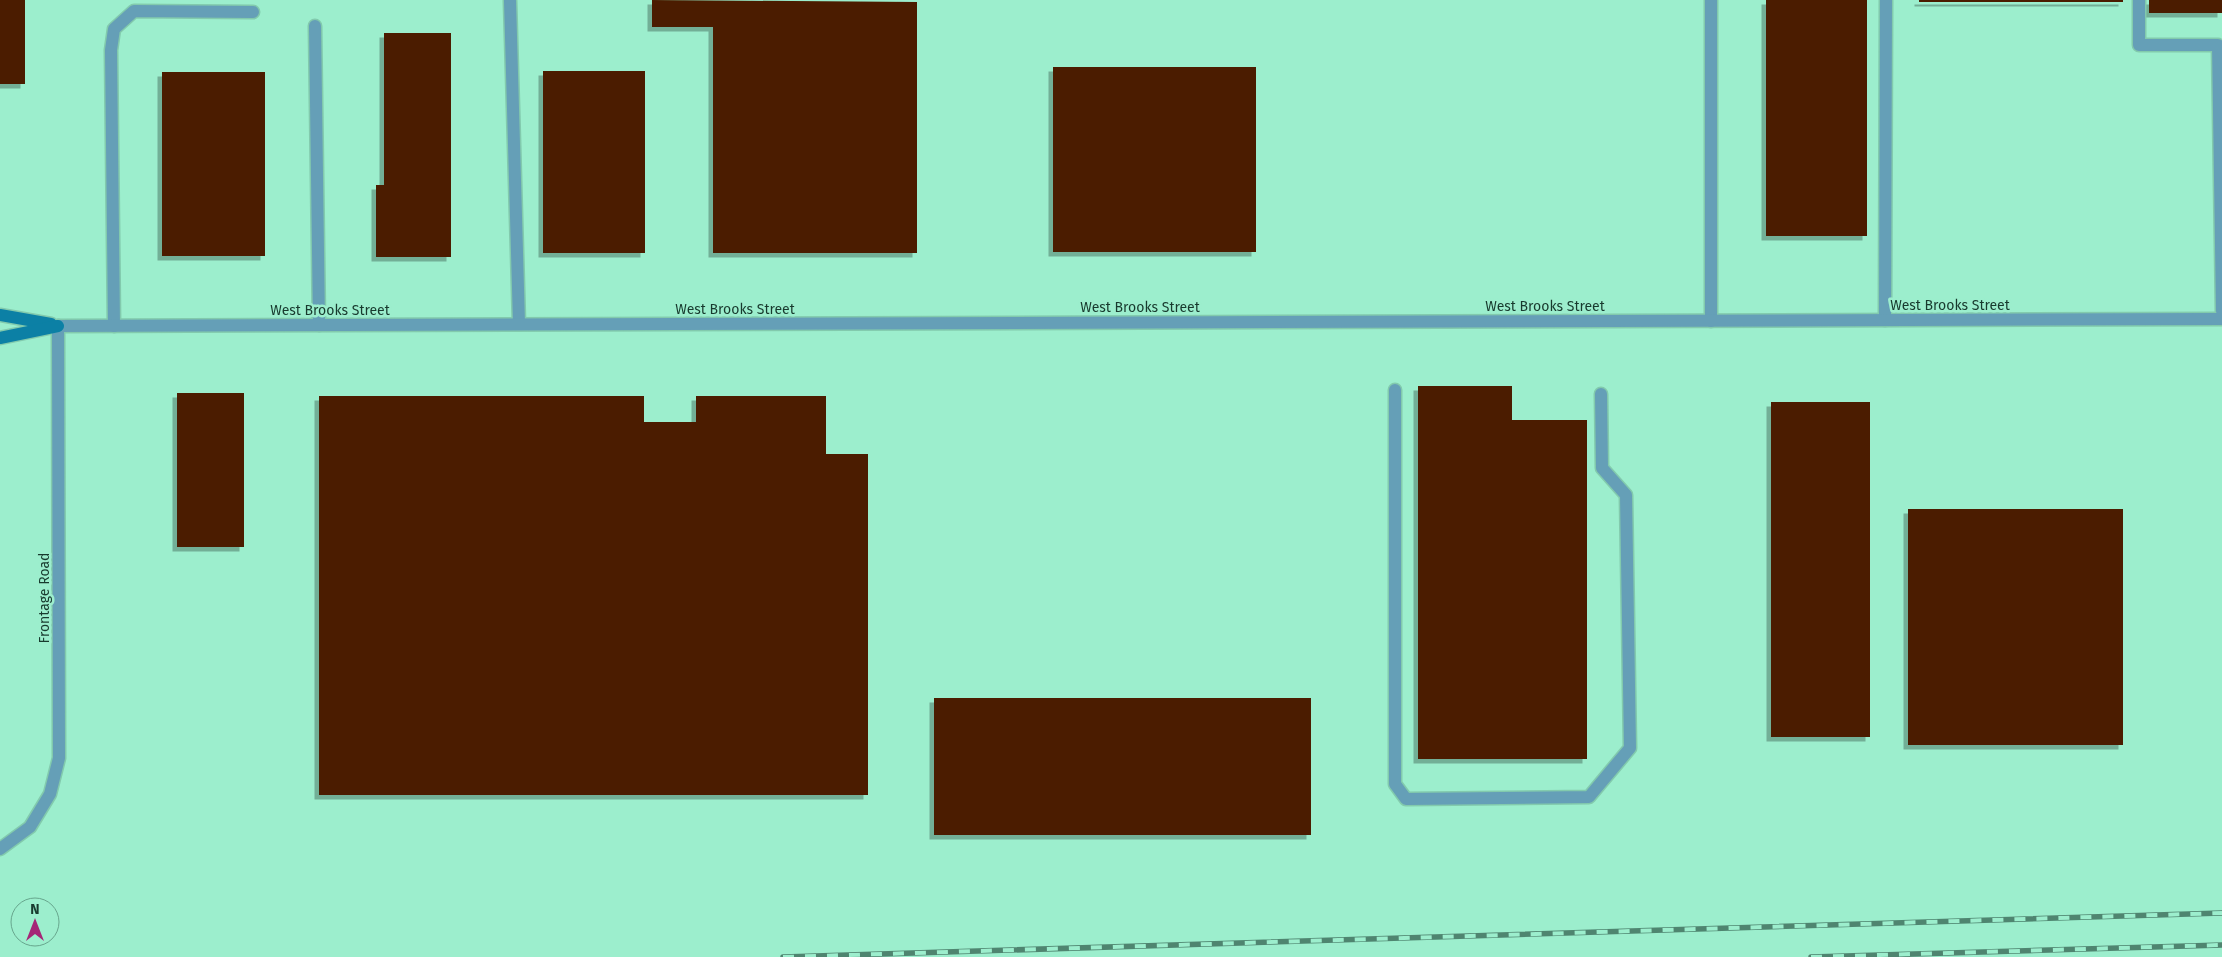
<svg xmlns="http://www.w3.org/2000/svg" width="2222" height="957" font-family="'Fira Sans',sans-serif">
<defs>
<filter id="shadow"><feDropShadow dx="-4.5" dy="4.5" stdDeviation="0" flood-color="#0004"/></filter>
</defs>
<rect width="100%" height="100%" fill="#9ceecd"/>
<g fill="#4b1f06" filter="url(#shadow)">
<rect x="0" y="0" width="25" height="84"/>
<path d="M652,0L917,2V253H713V27H652Z"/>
<rect x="1766" y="0" width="101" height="236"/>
<rect x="1919" y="0" width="204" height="2"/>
<rect x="2149" y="0" width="73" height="13"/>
<path d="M384,33H451V257H376V185H384Z"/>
<rect x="1053" y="67" width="203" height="185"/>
<rect x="543" y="71" width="102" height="182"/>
<rect x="162" y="72" width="103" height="184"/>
<path d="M1418,386H1512V420H1587V759H1418Z"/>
<rect x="177" y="393" width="67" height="154"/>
<path d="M319,396H644V422H696V396H826V454H868V795H319Z"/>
<rect x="1771" y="402" width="99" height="335"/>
<rect x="1908" y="509" width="215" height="236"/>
<rect x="934" y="698" width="377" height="137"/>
</g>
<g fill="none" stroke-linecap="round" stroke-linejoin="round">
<defs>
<g id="lane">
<path d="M2139,0V45H2218L2222,311"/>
<path d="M510,1L519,324"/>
<path d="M315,26L319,325"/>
<path d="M1885,320L1886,0"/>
<path d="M1711,321V0"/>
<path d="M114,326L111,50L114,29L134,11L253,12"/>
<path d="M1395,390V784L1406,799L1589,797L1630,748L1626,495L1602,468L1601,394"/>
</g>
<path id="street" d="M0,849L30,827L50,794L59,758L58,326L2222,319"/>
<g id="secondary">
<path d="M0,315L51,324"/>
<path d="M0,338L58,326"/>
</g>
</defs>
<use href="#lane" stroke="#82caad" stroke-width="15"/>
<use href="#street" stroke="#82caad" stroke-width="15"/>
<use href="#secondary" stroke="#82caad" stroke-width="15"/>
<use href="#lane" stroke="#659fb7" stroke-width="12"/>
<use href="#street" stroke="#659fb7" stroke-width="12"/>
<use href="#secondary" stroke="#0c80a5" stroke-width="12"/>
<defs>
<g id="rail">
<path d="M783,957L2222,913"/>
<path d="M1811,957L2222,945"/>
</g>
</defs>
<use href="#rail" stroke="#4f8570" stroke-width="5.5"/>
<use href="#rail" stroke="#9ceecd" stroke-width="4" stroke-dasharray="11" stroke-linecap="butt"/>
</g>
<g text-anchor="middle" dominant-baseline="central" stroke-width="5" stroke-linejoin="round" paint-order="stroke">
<g font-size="14" fill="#183a2e" stroke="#9ceecd">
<text x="1950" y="305">West Brooks Street</text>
<text x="1545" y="306">West Brooks Street</text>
<text x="1140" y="307">West Brooks Street</text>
<text x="735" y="309">West Brooks Street</text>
<text x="330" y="310">West Brooks Street</text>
<text transform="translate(44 598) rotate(-90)">Frontage Road</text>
</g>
</g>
<g transform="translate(35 922)"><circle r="24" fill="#9ceecd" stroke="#67a68d"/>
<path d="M0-4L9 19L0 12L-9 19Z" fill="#a52677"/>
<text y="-8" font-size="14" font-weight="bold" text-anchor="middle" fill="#183a2e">N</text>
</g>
</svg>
